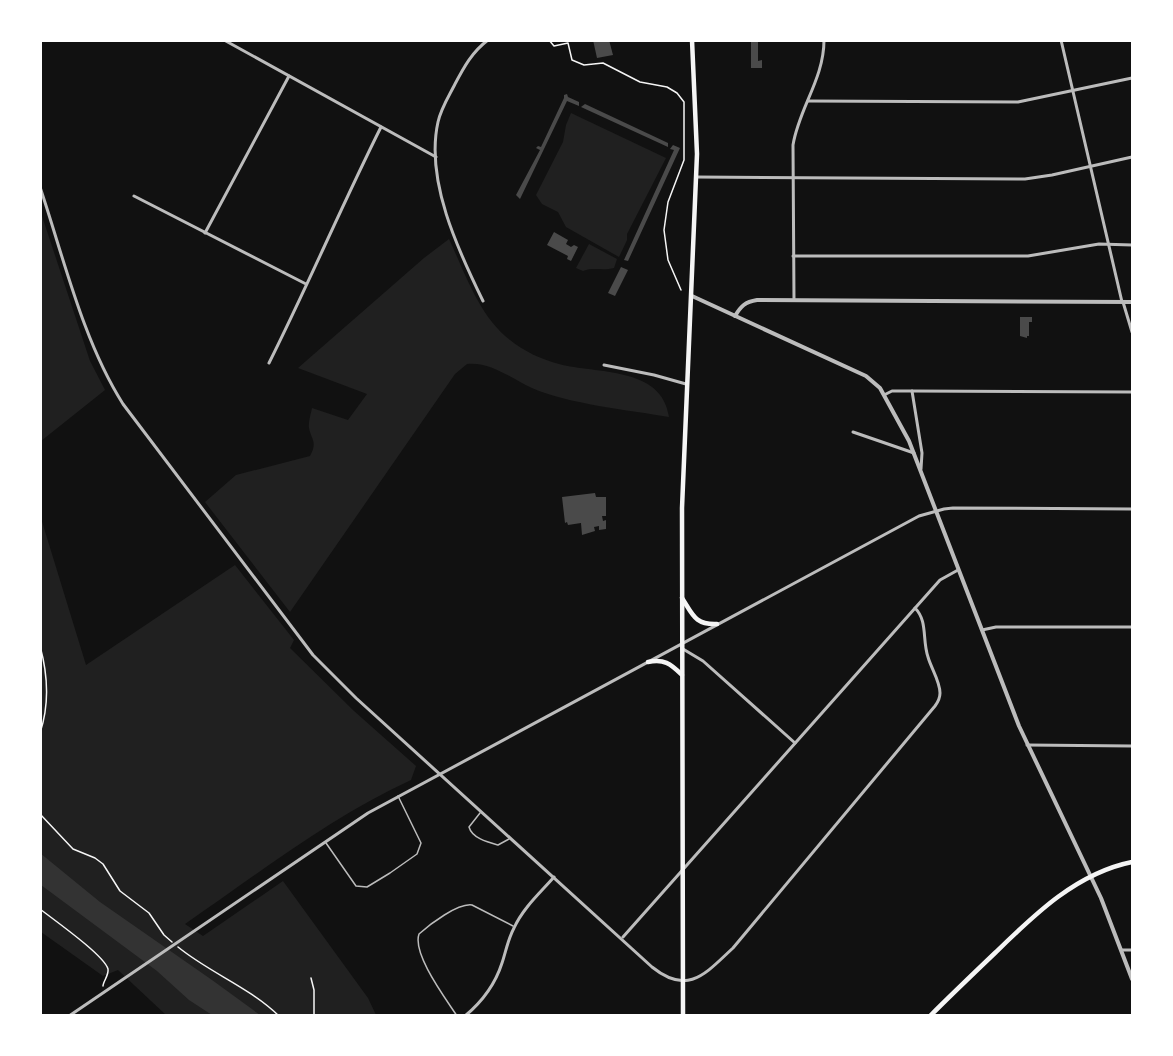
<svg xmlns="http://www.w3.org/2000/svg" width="1173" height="1056" font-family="'Varela Round',sans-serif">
<rect width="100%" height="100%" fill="#111"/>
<g fill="#202020">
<path d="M571,113L666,158L627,234V240L619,257L566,227L558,212L542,204L536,195L563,142L566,125Z"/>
<path d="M40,210L90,361L105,390L41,441Z"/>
<path d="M449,239C465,273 479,316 510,340C523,351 543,360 559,364C596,374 662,366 669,417C629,410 568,404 532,388C512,379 490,361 467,364L455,374L290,612L205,502L236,475L310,456C318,442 311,439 309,428C308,422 311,414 312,408L348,420L367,394L298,368L424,258Z"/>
<path d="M589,244L617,259L614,268C603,271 593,267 583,271L576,268Z"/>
<path d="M40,515L86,665L235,565L294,640L290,648L354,711L416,766L411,780C330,817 258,874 185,924L203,936L283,881L368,998L376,1015H166L118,970L103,976L41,932Z"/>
</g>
<path fill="#333" d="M40,853L100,902L212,980L260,1015H212L189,1000L157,971L41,885Z"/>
<g fill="#4a4a4a">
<path d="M593,40H609L613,55L597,58Z"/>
<path d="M751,40H758V61L762,60V68H751Z"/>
<path d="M567,94L568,97L579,102V106L567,101L520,199L516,195L540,150L536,148L538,146L541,147L564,98V95Z"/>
<path d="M585,104L668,143V147L581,107Z"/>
<path d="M673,145L680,148L628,261L624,260L674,150L670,149Z"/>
<path d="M554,232L568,240L566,244L571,247L574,245L578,247L571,261L567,259L568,256L547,245Z"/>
<path d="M621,267L628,270L615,296L608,293Z"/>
<path d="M1020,317H1032V322H1029V336H1027V338L1020,336Z"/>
<path d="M595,493L596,497H606V516H602L603,521L606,520V529L599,530V526L594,527L595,531L582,535L581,523L568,525L567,522L565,523L562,497Z"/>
</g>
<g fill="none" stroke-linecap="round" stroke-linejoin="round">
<g stroke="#f5f5f5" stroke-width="1.5">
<path d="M549,40L554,46L568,43L572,60L584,65L603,63L640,82L667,87L677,93L684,102V160L668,202L664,230L668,260L681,290"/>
<path d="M40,646C48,675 50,703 40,733"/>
<path d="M40,814L73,849L95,858L103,864L120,891L149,913L164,935L172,942"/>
<path d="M40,909C54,920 104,955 108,969C109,975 103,982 103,986"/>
<path d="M178,947C210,973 249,987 279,1016"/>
<path d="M311,978L314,990V1016"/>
</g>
<g stroke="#bcbcbc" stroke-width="1.5">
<path d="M480,813L469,827C472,838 487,842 498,845L509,839"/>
<path d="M326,843L356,886L367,887L390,873L417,854L421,843L398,796"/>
<path d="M457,1016C446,999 412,954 419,934C430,924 458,903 472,905L513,926"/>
</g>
<g stroke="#bcbcbc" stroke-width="3">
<path d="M224,40L436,157"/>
<path d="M1061,40L1122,302"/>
<path d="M808,101L1018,102L1132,78"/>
<path d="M696,177L1025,179L1052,175L1132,157"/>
<path d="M40,187C64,259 83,341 123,404L313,655L356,698L652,967C688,996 705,974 733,948L935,706C938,702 940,698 940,693C940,681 931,668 928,657C922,640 928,621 915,608"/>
<path d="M134,196L306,284"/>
<path d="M205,233L289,76"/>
<path d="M793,256H1028L1099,244L1132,245"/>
<path d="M794,300L793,145C799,108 824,79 824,40"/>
<path d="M483,301C458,250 425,180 438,122C441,108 449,96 455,84C464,67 472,52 488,40"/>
<path d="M1123,302L1132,332"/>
<path d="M269,363C308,285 342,205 381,127"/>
<path d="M604,365L654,375L686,384"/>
<path d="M912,391L922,453L921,469"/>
<path d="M884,395L892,391H912L1132,392"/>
<path d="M853,432L914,453"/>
<path d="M982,630L996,627H1132"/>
<path d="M683,649L703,661L795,743"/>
<path d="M1027,745L1132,746"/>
<path d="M623,937L940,580L958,570"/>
<path d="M1122,950H1132"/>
<path d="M69,1016L368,813L919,516L944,509L953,508L1132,509"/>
<path d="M465,1016C483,1001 495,985 502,963C506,951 508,939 514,928C523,908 540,893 554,877"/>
</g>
<g stroke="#bcbcbc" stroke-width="4">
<path d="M692,296L866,376L880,388L909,441L1019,726L1101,898L1132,979"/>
<path d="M735,316C741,306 745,302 757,300L1132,302"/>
</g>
<g stroke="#f5f5f5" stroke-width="4.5">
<path d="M682,598C693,615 695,625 717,624"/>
<path d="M648,662C664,659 670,663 682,675"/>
<path d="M683,1016L682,508L697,154L692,40"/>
<path d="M930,1016C952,994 974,973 996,952C1035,914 1077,873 1132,862"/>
</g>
</g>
<rect width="1173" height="1056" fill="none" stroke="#ffffff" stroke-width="84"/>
</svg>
